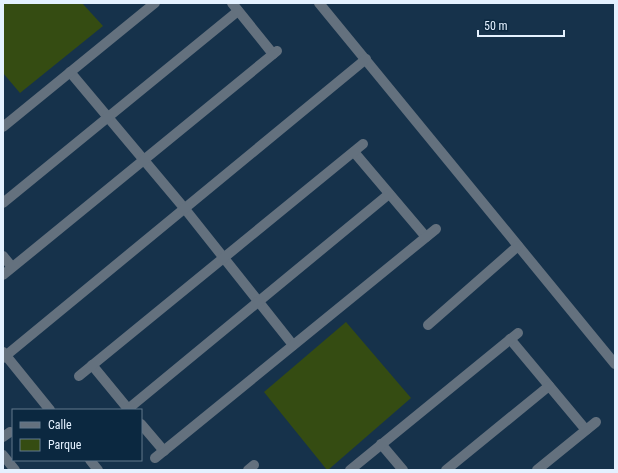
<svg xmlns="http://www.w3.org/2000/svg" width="618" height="473" font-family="'Roboto Condensed',sans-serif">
<rect width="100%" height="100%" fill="#16324b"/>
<g fill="#354c12">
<path d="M3,3H82L103,26L20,93L3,73Z"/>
<path d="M346,322L411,398L328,470H327L264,392Z"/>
</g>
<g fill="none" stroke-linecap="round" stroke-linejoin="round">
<g stroke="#64717e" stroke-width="10">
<path d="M232,3L273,54"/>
<path d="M319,3L615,364"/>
<path d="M70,72L185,209L293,345"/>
<path d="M3,127L155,3"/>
<path d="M354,152L426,237"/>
<path d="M3,203L238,11"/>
<path d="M3,256L12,267"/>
<path d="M3,275L277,51"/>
<path d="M428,325L518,246"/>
<path d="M510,339L586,430"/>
<path d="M3,352L50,410"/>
<path d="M3,358L366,59"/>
<path d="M92,365L129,410"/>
<path d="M79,376L363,144"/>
<path d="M128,409L389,194"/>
<path d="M141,424L164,451"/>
<path d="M3,437L10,432"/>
<path d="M381,444L403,470"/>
<path d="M3,455L15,470"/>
<path d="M155,458L436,229"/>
<path d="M90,460L98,470"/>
<path d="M248,470L254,465"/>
<path d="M350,470L518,333"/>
<path d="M446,470L549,386"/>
<path d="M537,470L596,422"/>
</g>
</g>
<rect width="618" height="473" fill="none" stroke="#e4f1ff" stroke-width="8"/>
<rect x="12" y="409" width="130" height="52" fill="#0b2840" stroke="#62788c"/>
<rect x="20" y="422" width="20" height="6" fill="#64717e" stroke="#62788c"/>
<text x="48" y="429" font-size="12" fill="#e4f1ff">Calle</text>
<rect x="20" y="439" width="20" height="12" fill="#354c12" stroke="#62788c"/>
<text x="48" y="449" font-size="12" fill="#e4f1ff">Parque</text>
<path d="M478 30v6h86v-6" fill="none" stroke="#e4f1ff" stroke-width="2"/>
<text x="484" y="30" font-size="12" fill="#e4f1ff" stroke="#0b2840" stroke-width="3" paint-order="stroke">50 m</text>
</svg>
